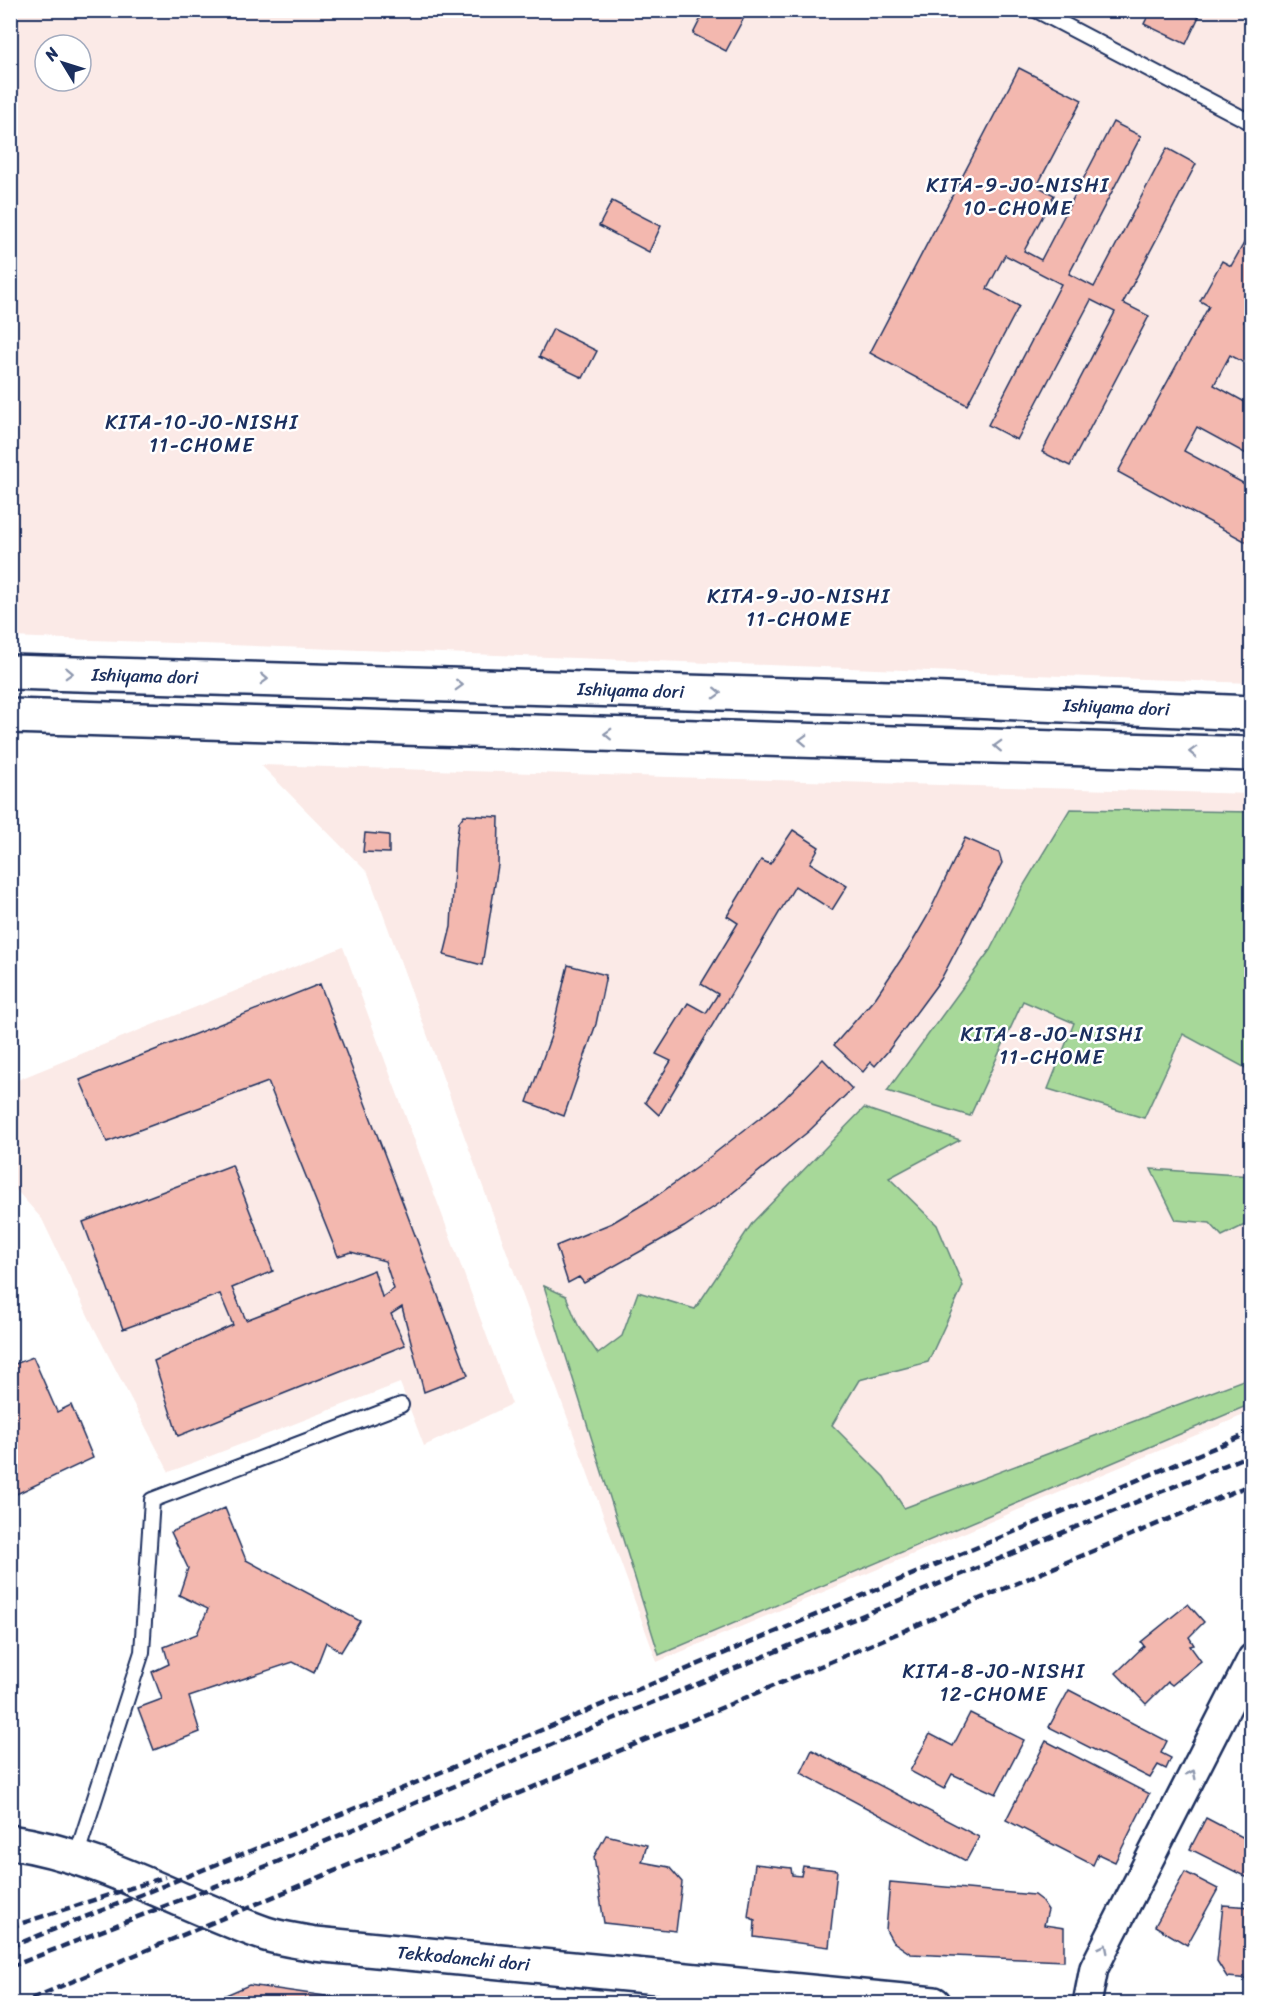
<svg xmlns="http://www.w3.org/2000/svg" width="1262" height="2014" font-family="Sriracha,sans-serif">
<rect width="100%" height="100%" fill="#fff"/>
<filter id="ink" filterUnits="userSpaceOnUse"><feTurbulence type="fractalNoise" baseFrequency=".0167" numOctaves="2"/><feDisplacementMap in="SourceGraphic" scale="12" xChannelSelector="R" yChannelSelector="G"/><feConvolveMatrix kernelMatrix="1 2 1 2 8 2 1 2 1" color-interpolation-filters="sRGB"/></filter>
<g filter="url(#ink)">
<g fill="#fbeae7" fill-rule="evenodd">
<path d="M11,11H1251V683L11,637ZM45,45H81V81H45Z"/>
<path d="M261,765L1251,794V1412L657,1662L368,873Z"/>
<path d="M343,947L512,1404L424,1446L400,1383L169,1472L93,1326L42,1219L11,1184L10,1083Z"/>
</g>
<g fill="#a7d899" stroke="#61847c" stroke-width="1.5">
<path d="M1070,809L1251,812V1071L1183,1034L1144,1118L1048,1089L1074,1023L1023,1001L970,1116L887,1091L990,950L1022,888Z"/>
<path d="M864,1108L960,1140L889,1178L937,1225L963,1286L928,1362L859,1380L832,1425L884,1477L904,1508L1251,1377V1404L659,1655L544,1286L566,1296L578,1325L598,1354L622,1336L638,1292L695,1309L753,1222Z"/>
<path d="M1151,1169L1251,1176V1222L1222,1236L1210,1223L1176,1220Z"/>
</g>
<g fill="#f3b8af" stroke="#1b2f5e" stroke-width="1.5">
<path d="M705,10H748L726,51L693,34Z"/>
<path d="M1151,10H1202L1186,44L1144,24Z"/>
<path d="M1019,68L1082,100L1037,186L1054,195L1024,251L1041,260L1113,122L1141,136L1069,274L1094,287L1167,148L1196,164L1123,303L1149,316L1070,466L1042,452L1115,312L1091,300L1017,440L988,425L1061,284L1005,255L987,289L1019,306L967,405L870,353Z"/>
<path d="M612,201L661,226L649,252L599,226Z"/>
<path d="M1252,229V309L1244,322L1252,326V367L1230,355L1214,385L1252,406V457L1197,427L1184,451L1252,488V545L1118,472L1209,306L1200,301L1222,261L1231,266Z"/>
<path d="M553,329L597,351L583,378L539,357Z"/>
<path d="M464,815L499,817L498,865L482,965L444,955L451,927L455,850L459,822Z"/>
<path d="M793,830L819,847L810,863L847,886L832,910L795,886L659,1115L645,1102L671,1061L656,1054L688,1003L706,1013L718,994L701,984L738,923L727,916L761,860L770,864Z"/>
<path d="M365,833L389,835V853L363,852Z"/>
<path d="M965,838L999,853L1002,863L941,979L888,1051L875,1066L871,1062L863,1072L834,1045L876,997L910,946L927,917Z"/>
<path d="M568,965L606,975L596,1024L564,1116L527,1102L551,1036Z"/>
<path d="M320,984L468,1375L424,1392L402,1307L391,1314L405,1345L178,1436L154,1361L233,1325L220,1294L123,1329L83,1222L232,1165L273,1271L232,1288L246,1320L374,1270L382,1297L394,1289L385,1261L351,1252L338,1256L268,1082L107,1142L80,1080Z"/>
<path d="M823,1059L852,1089L809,1131L720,1203L684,1227L584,1283L579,1277L568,1283L556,1246L612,1223L652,1199L697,1167L784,1099Z"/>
<path d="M33,1357L57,1412L71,1405L93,1458L10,1497V1366Z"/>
<path d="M225,1508L246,1560L360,1621L341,1652L326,1642L314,1673L293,1662L189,1697L200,1732L154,1750L138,1708L162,1699L152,1672L169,1664L164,1647L197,1634L208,1609L179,1595L188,1568L171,1532Z"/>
<path d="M1188,1604L1204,1622L1189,1637L1194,1645L1190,1646L1201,1661L1172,1685L1168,1682L1146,1704L1116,1673L1144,1646L1141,1642Z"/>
<path d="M10,1615L16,1628L10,1630Z"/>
<path d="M1069,1690L1167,1741L1161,1753L1171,1758L1166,1769L1158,1765L1150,1778L1049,1727Z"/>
<path d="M970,1713L1024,1740L996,1794L952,1774L944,1789L910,1771L930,1734L953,1746Z"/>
<path d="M1046,1741L1149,1794L1115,1862L1098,1854L1093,1865L1006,1820Z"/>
<path d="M812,1750L979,1837L966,1861L801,1773Z"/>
<path d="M1206,1818L1252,1842V1880L1190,1849Z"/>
<path d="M606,1835L647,1845L642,1862L669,1867L682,1882L676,1931L604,1923L594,1857Z"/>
<path d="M755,1864L791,1868L792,1875L801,1876L803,1866L837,1870L829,1947L754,1937L755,1920L748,1917Z"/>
<path d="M1185,1872L1218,1889L1187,1945L1155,1926Z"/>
<path d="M890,1882L1034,1895L1042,1901L1048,1910L1044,1925L1064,1928V1961L911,1954L892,1941L886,1930Z"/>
<path d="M1223,1905L1252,1907V1979L1227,1977L1217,1961Z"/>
<path d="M249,1985L381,2004H205Z"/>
</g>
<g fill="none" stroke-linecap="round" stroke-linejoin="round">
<defs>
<g id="lane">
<path d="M1036,10L1252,123"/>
<path d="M76,1857L142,1652L152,1500L401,1405"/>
</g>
<path id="street" d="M1087,2004L1094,1968L1252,1658"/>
<g id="secondary">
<path id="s1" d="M10,672L923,699L1252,713"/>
<path d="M10,716L1252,754"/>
<path id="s2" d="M10,1842C101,1855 180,1904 266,1934C282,1939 299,1941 315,1944L934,2004"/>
</g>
</defs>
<use href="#lane" stroke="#1b2f5e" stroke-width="18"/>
<use href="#street" stroke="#1b2f5e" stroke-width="32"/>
<use href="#secondary" stroke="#1b2f5e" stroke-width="38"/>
<use href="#lane" stroke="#fff" stroke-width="14"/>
<use href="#street" stroke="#fff" stroke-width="27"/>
<use href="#secondary" stroke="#fff" stroke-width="33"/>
<g stroke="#1b2f5e" stroke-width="4.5" stroke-dasharray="9 4.5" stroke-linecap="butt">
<path d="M10,1927L165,1877"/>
<path d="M10,1947L315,1825L1252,1432"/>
<path d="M10,1967L277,1862L567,1738L1252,1454"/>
<path d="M19,2004L1252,1484"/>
</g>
</g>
<defs><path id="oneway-chevron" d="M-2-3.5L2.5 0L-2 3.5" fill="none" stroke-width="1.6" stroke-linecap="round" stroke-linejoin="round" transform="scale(1.5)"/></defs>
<g stroke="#8d97ae">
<use href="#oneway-chevron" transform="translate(69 673) rotate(2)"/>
<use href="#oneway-chevron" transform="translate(264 679) rotate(2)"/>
<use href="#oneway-chevron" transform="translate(459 685) rotate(2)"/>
<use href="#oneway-chevron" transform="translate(717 693) rotate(2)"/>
<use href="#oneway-chevron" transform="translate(608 734) rotate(-178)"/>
<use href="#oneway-chevron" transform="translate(803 740) rotate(-178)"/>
<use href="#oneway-chevron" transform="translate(998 746) rotate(-178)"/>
<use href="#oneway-chevron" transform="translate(1193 752) rotate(-178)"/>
<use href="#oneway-chevron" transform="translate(1192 1774) rotate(-63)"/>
<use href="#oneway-chevron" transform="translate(1104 1948) rotate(-63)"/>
</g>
</g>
<g text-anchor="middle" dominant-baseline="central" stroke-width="5" stroke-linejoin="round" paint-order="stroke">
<g font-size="18" fill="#1b2f5e" stroke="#fff">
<text stroke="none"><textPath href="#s1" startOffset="135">Ishiyama dori</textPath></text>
<text stroke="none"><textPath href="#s1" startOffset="621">Ishiyama dori</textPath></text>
<text stroke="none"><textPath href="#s1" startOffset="1107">Ishiyama dori</textPath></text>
<text stroke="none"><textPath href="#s2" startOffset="472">Tekkodanchi dori</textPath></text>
</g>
<g font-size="20" letter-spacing="1.5" fill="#1b2f5e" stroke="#fff">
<text x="1018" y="185">KITA-9-JO-NISHI<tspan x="1018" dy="23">10-CHOME</tspan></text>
<text x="202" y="422">KITA-10-JO-NISHI<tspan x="202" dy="23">11-CHOME</tspan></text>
<text x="799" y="596">KITA-9-JO-NISHI<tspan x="799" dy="23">11-CHOME</tspan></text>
<text x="1052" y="1034">KITA-8-JO-NISHI<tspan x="1052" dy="23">11-CHOME</tspan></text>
<text x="994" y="1671">KITA-8-JO-NISHI<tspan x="994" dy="23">12-CHOME</tspan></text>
</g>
</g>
<rect width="1262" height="2014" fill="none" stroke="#fff" stroke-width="36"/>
<rect x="18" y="18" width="1226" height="1978" fill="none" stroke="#1b2f5e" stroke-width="2" filter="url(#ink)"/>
<g transform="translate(63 63) rotate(308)"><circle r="28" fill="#ffffff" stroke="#a4acbf" stroke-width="1.5"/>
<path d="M0-4.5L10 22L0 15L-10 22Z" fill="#1b2f5e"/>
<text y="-9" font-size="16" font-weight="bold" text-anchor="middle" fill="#1b2f5e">N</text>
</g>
</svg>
